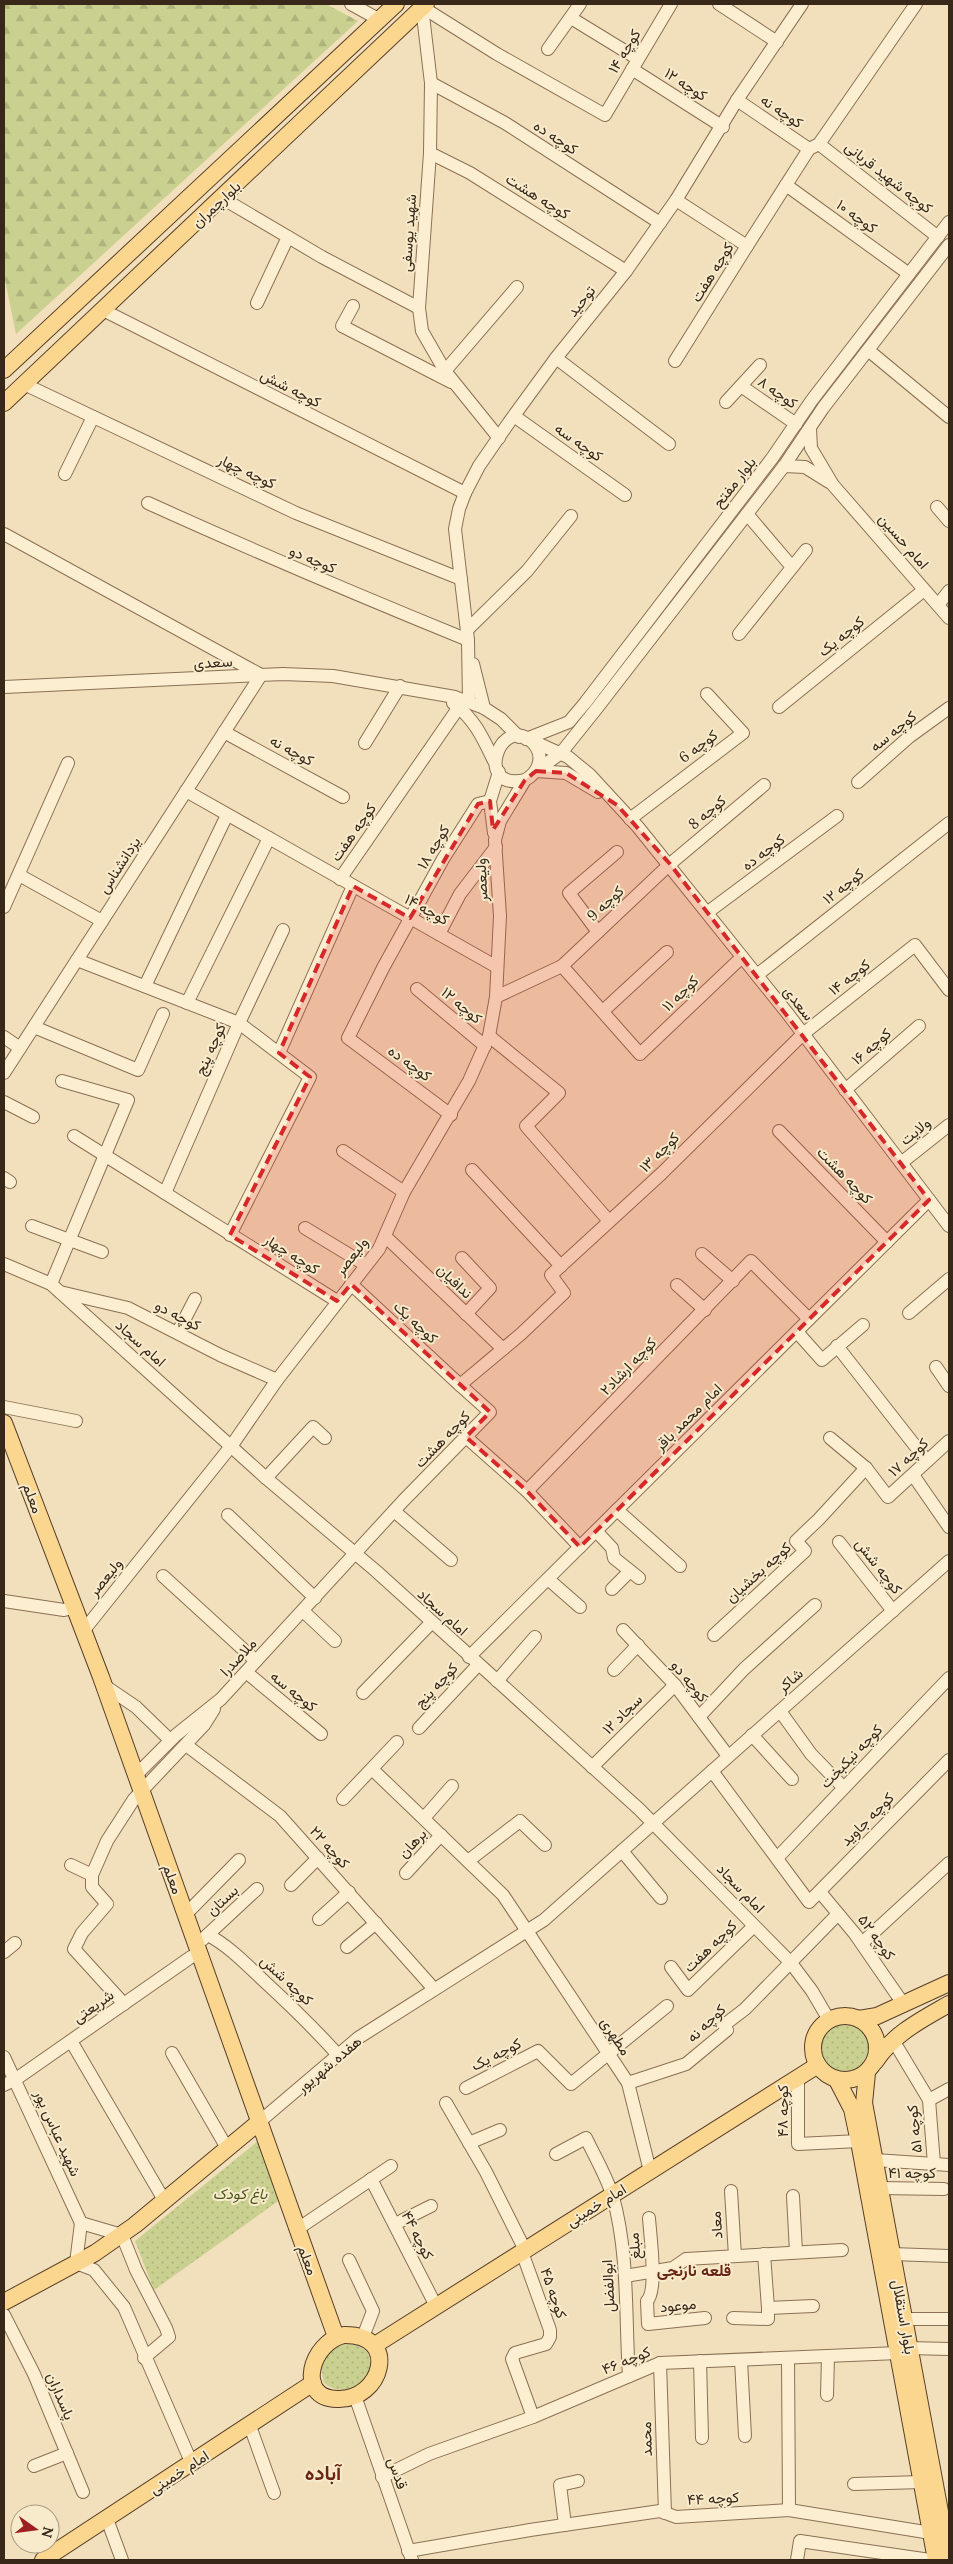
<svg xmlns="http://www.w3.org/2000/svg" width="953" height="2564" font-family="Lora,Vazirmatn,serif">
<defs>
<pattern id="grass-dots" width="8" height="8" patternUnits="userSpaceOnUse" patternTransform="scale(1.25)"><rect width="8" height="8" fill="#cad08f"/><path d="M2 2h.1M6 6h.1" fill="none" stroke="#aeb37b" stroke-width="1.8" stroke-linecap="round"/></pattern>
<pattern id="forest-firs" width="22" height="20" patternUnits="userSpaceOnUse" patternTransform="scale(1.25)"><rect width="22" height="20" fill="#cad08f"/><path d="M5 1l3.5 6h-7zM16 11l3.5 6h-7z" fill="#aeb37b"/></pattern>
</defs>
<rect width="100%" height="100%" fill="#f2e0bc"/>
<g fill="url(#grass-dots)">
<circle cx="845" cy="2049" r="25"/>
<path d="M258,2141L281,2199L154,2290L135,2241Z"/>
<path d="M345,2343C361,2346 370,2348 371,2366C364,2387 342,2398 324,2383L321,2368L329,2352Z"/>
</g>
<path fill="url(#forest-firs)" d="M4,4H326L358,21L16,334L4,275Z"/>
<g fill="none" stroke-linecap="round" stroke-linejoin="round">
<defs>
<g id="minor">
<path d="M351,4L380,20"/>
<path d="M719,4L777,42"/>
<path d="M422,7L431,83L430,153L419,308L422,331L445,371L499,438"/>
<path d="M422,7L497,54L605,115L671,4"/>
<path d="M571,18L638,59"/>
<path d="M548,49L580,4"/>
<path d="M632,69L723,127"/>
<path d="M431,83L505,123L660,223"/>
<path d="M737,100L809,149"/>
<path d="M819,144L938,237"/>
<path d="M430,153L470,173L626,271"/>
<path d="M786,185L909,274"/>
<path d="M222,198L322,257L419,308"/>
<path d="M747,246L809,149L819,144L916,4"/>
<path d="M257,303L288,237"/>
<path d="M353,306L342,326L451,382"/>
<path d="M103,310L465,493"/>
<path d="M868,350L949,417"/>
<path d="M556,358L669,444"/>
<path d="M675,361L747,246L676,200"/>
<path d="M445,371L517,287"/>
<path d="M24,384L296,513L461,579"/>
<path d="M741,386L796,424"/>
<path d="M726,402L760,365"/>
<path d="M514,416L625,495"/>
<path d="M810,429L811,448L833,485L949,618"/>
<path d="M784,466L805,467L829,482"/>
<path d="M65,474L93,417"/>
<path d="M148,503C254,551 360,596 468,640"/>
<path d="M937,507L949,521"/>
<path d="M747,514L792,567"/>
<path d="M4,534L261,675L4,1073"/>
<path d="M938,605L949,591"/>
<path d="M467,630L527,571L571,516"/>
<path d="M739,634L806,550"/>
<path d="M473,664L484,708"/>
<path d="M4,687L283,674L333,676L455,697L484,708L501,719L519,737"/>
<path d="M469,702L468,640L455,529L459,509L465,493L479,466L510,421L556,358L626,271L676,200L737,100L802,4"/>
<path d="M453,703C474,718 483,738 494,761"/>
<path d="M779,707L924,590"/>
<path d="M224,732L343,797"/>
<path d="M526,739L569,722L585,703L773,457L812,400L949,222"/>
<path d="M530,740L568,757L590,775L638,827L788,1014L949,1226"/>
<path d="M365,743L400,686"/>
<path d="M536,771L561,753L597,708L784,466L823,408L949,245"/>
<path d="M536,771L566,773L598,792"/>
<path d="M858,782L909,737L949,708"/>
<path d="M186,791L497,967"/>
<path d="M630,819L743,733L707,694"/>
<path d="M494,833L490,801L499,772"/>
<path d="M19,875L102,921"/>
<path d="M340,879L459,707"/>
<path d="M4,907L68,763"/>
<path d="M708,912L837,816"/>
<path d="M598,932L569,893L617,852"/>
<path d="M439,934L460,894L496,847"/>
<path d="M77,960L239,1023L165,1193"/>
<path d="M562,966L670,864L764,785"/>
<path d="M757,975L949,823"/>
<path d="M145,986L227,815"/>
<path d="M417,989L485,1046"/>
<path d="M496,997L562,966L640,1054L742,957"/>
<path d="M187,1003L269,838"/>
<path d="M603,1011L667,952"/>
<path d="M34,1027L138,1070L163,1014"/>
<path d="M489,1036L559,1093L526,1126L609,1221"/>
<path d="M4,1037L20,1048"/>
<path d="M279,1053L353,886"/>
<path d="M845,1090L919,1026"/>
<path d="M4,1102L33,1117"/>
<path d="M451,1115L348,1038L383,968L443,859L478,804L490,801"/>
<path d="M779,1131L887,1242"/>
<path d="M74,1136L337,1301"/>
<path d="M343,1151L404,1192"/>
<path d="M901,1163L949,1125"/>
<path d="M472,1170L561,1266"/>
<path d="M4,1178L10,1182"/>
<path d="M32,1226L102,1252"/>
<path d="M305,1228L366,1265"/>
<path d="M230,1235L310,1077L239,1023L283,930"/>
<path d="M386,1237L503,1349"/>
<path d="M702,1254L733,1281"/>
<path d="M462,1258L490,1288L466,1314"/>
<path d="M4,1264L51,1284L266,1478L376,1571L639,1809L791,1963L812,1991L829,2020"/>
<path d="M51,1284L128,1100L62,1081"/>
<path d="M351,1284L460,1385"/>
<path d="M677,1285L705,1310"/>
<path d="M60,1292L128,1308L220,1355L277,1380"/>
<path d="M909,1313L949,1279"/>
<path d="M178,1332L195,1299"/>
<path d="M797,1332L822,1360L863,1325"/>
<path d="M837,1346L927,1461"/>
<path d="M936,1367L949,1386"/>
<path d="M4,1407L76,1421"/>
<path d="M466,1437L527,1491L580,1547"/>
<path d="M830,1438L866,1468L888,1497L949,1441"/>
<path d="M913,1475L949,1527"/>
<path d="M266,1478L313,1427L325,1438"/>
<path d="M527,1491L751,1261L809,1319"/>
<path d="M617,1510L680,1566"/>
<path d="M394,1511L451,1560"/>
<path d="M228,1515L315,1598"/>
<path d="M596,1531L612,1548L614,1558L639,1578"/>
<path d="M839,1542L893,1611"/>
<path d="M163,1576L256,1661"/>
<path d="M548,1579L580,1607"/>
<path d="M612,1589L630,1571"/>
<path d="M4,1601L64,1610L75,1607"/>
<path d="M303,1611L335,1641"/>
<path d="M84,1630L232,1445L277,1380L379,1249L404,1192L469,1081L489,1036L496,997L500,916L495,840L500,821L525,780C538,773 545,757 534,744C502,709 471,792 525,780"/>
<path d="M623,1630L675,1685L728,1756"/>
<path d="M714,1635L805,1551L796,1541L819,1519L866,1468"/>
<path d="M469,1657L929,1200"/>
<path d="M614,1670L638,1645"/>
<path d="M246,1672L321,1734"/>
<path d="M497,1681L535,1637"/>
<path d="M105,1686L136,1707L170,1740"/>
<path d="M363,1693L431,1623"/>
<path d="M780,1711L811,1754L843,1787"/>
<path d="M699,1717L744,1669L815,1605"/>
<path d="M419,1728L478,1665"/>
<path d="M752,1735L792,1779"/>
<path d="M186,1745L280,1816L434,1989"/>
<path d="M592,1767L675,1685"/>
<path d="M372,1769L503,1895L628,2083L650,2171"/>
<path d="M712,1771L809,1902L949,1760"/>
<path d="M136,1775L176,1735L221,1699L403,1501L490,1412L460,1385L521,1334L564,1293L551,1275L661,1174L803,1034L915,945L949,990"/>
<path d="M343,1799L397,1742"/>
<path d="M424,1818L452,1786"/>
<path d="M622,1851L661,1898"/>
<path d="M778,1857L949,1678"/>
<path d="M468,1861L520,1821L545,1845"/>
<path d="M71,1865L92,1875"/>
<path d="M406,1873L441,1835"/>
<path d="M291,1885L318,1858"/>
<path d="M820,1892L855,1934L904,2005"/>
<path d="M186,1914L239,1860"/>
<path d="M319,1919L349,1892"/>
<path d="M208,1935C229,1946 247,1965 264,1981C290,2005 315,2029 338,2055"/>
<path d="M202,1940L257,1889"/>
<path d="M862,1943L949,1863"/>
<path d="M347,1947L376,1923"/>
<path d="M4,1952L15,1943"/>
<path d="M671,1967L688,1990L754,1926"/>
<path d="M124,2004L74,1949L82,1933L107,1904L92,1887V1875L107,1841L134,1799L204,1725L214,1709"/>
<path d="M893,2040L929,2100L934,2164"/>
<path d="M71,2041L164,2200"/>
<path d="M172,2053L227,2148"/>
<path d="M4,2057L81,2223"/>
<path d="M798,2077V2144L859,2141"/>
<path d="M628,2083L686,2064L727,2030L724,2025L745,2009L838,1914"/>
<path d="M4,2085L16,2079L191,1957L201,1954"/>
<path d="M466,2088L538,2051L571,2084L667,2006"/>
<path d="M929,2100L949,2089"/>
<path d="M446,2103L486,2172L525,2250"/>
<path d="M258,2123L358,2038L544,1920L949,1561"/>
<path d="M469,2143L500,2130"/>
<path d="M556,2154L586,2138C595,2157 607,2177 613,2197C629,2255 625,2317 629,2376"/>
<path d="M875,2160L949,2165"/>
<path d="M371,2179L436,2306"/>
<path d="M880,2188L944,2189"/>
<path d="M731,2191L735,2256"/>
<path d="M793,2196L796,2252"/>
<path d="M649,2218C650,2235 658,2290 647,2301L648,2324L705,2318"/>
<path d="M81,2223L76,2263L94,2270L124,2307L192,2464"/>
<path d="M81,2223L122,2235L136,2270L166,2328L169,2337L144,2358"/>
<path d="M395,2224L431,2206"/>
<path d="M296,2230L391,2166"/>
<path d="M522,2252L550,2330V2337L546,2344L515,2353L512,2359L533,2417"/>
<path d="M764,2254L768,2308L813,2306"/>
<path d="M892,2254L949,2256"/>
<path d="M349,2260L373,2311L363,2337"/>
<path d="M625,2276L673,2268L686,2259L842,2250"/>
<path d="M4,2315L34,2374L83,2492"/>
<path d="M733,2318L768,2319V2308"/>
<path d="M904,2319H949"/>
<path d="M909,2348L949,2349"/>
<path d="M788,2358L789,2510"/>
<path d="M741,2360L745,2436"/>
<path d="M700,2361L702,2438"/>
<path d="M660,2363L665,2513"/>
<path d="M827,2395L828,2356"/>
<path d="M355,2396L412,2560"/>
<path d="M250,2426L274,2493"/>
<path d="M34,2466L67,2453"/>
<path d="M382,2477L429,2454L533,2417L660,2363L898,2353"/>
<path d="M854,2484L922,2482"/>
<path d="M107,2519L122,2560"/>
<path d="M565,2525L560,2485L578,2481"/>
<path d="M408,2551L530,2530L660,2511L676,2517L789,2510L931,2533"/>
<path d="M797,2560L800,2541L930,2560"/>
</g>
<g id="major">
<path d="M4,370L396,4"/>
<path d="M4,403L426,4"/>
<path d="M4,1423L101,1677L336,2337"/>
<circle cx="845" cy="2048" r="32"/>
<path d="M859,2019L877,2016L949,1983"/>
<path d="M875,2062C893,2034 921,2020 949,2004"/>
<path d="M867,2073L864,2103L949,2560"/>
<path d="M837,2080L852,2109L860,2147L936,2560"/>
<path d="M4,2302L95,2253L135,2225L258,2123"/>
<path d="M344,2335C401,2334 382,2401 337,2399C295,2398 311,2342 344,2335Z"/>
<path d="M375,2345L818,2065"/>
<path d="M43,2560L313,2383"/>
</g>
</defs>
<use href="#minor" stroke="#8b7054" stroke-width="14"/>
<use href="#major" stroke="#583e29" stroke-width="18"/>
<use href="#minor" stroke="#fceed0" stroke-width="12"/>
<use href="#major" stroke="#fad68f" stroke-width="16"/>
</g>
<path fill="#d62828" fill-opacity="0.2" stroke="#d62828" stroke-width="4" stroke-dasharray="10 6" stroke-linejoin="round" d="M536,771L566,773L617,805L670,864L929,1200L580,1547L527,1491L466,1437L490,1412L351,1284L337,1301L230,1235L310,1077L279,1053L353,886L410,918L478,804L490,801L493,830L525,780Z"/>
<g text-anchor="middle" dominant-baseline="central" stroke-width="4" stroke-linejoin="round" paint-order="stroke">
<g font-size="15" fill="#38281a" stroke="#f8ebcc">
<text transform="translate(624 51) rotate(-59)">کوچه ۱۴</text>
<text transform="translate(686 84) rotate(33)">کوچه ۱۲</text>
<text transform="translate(782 111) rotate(34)">کوچه نه</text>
<text transform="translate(556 137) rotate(33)">کوچه ده</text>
<text transform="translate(889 177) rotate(38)">کوچه شهید قربانی</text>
<text transform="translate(538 196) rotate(32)">کوچه هشت</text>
<text transform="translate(216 204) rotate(-43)">بلوارچمران</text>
<text transform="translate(857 216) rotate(36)">کوچه ۱۰</text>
<text transform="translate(408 233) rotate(-86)">شهید یوسفی</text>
<text transform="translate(712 272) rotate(-58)">کوچه هفت</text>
<text transform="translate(581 301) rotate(-51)">توحید</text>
<text transform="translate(291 388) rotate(27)">کوچه شش</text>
<text transform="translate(778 392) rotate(35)">کوچه ۸</text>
<text transform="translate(579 442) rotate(35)">کوچه سه</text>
<text transform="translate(247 471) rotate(25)">کوچه چهار</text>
<text transform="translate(734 482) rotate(-52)">بلوار مفتح</text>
<text transform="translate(904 541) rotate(49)">امام حسین</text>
<text transform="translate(313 559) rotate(23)">کوچه دو</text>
<text transform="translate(841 636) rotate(-39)">کوچه یک</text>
<text transform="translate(213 662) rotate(-3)">سعدی</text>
<text transform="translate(893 731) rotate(-39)">کوچه سه</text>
<text transform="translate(698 746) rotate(-37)">کوچه 6</text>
<text transform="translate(292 750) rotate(29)">کوچه نه</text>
<text transform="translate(707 812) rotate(-40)">کوچه 8</text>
<text transform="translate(353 832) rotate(-55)">کوچه هفت</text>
<text transform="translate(433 847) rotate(-59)">کوچه ۱۸</text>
<text transform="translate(763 852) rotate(-37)">کوچه ده</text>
<text transform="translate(119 865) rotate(-57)">یزدانشناس</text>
<text transform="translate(481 880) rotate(-93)">ولیعصر</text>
<text transform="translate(843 886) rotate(-38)">کوچه ۱۲</text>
<text transform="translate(605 903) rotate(-43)">کوچه 9</text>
<text transform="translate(427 909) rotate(29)">کوچه ۱۴</text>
<text transform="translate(849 977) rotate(-38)">کوچه ۱۴</text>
<text transform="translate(680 993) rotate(-44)">کوچه ۱۱</text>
<text transform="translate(799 1003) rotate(52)">سعدی</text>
<text transform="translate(462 1005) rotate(40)">کوچه ۱۲</text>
<text transform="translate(871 1046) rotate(-41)">کوچه ۱۶</text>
<text transform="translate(210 1049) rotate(-66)">کوچه پنج</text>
<text transform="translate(410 1063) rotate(36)">کوچه ده</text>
<text transform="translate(915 1131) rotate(-39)">ولایت</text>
<text transform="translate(659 1152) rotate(-45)">کوچه ۱۳</text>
<text transform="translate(845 1175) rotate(46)">کوچه هشت</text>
<text transform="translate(292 1254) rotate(32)">کوچه چهار</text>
<text transform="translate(351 1256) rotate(-52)">ولیعصر</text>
<text transform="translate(455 1281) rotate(44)">ندافیان</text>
<text transform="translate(178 1315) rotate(27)">کوچه دو</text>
<text transform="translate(416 1322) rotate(43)">کوچه یک</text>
<text transform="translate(141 1343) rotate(42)">امام سجاد</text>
<text transform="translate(628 1366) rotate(-46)">کوچه ارشاد۲</text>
<text transform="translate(688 1417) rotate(-45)">امام محمد باقر</text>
<text transform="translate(442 1439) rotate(-46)">کوچه هشت</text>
<text transform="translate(908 1457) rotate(-43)">کوچه ۱۷</text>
<text transform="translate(33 1498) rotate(69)">معلم</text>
<text transform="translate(879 1566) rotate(52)">کوچه شش</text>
<text transform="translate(758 1572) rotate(-42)">کوچه بخشیان</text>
<text transform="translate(105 1577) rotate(-51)">ولیعصر</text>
<text transform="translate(443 1612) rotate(42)">امام سجاد</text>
<text transform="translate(238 1657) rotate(-47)">ملاصدرا</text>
<text transform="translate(790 1680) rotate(-41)">شاکر</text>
<text transform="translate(690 1681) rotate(51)">کوچه دو</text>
<text transform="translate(436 1685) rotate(-47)">کوچه پنج</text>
<text transform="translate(294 1691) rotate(39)">کوچه سه</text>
<text transform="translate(622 1714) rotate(-45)">سجاد ۱۲</text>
<text transform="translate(851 1756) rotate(-46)">کوچه نیکبخت</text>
<text transform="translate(867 1819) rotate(-45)">کوچه جاوید</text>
<text transform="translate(412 1843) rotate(-47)">برهان</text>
<text transform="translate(330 1847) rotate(48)">کوچه ۲۲</text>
<text transform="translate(173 1879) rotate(70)">معلم</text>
<text transform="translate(741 1888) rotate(46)">امام سجاد</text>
<text transform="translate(222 1900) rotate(-43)">بستان</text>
<text transform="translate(877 1937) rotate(54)">کوچه ۵۲</text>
<text transform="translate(710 1946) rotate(-44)">کوچه هفت</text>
<text transform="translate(287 1980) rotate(43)">کوچه شش</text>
<text transform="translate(93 2006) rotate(-35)">شریعتی</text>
<text transform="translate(706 2023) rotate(-44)">کوچه نه</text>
<text transform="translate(616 2036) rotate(57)">مطهری</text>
<text transform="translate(496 2054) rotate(-27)">کوچه یک</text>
<text transform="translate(329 2064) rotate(-40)">هفده شهریور</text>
<text transform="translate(782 2111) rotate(-90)">کوچه ۴۸</text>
<text transform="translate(914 2129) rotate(-96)">کوچه ۵۱</text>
<text transform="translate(58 2133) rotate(66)">شهید عباس پور</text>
<text x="912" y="2172">کوچه ۴۱</text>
<text transform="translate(596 2205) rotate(-32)">امام خمینی</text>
<text transform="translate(716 2225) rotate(-94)">معاد</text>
<text transform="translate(418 2235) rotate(63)">کوچه ۴۴</text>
<text transform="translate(634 2246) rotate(-94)">مبلغ</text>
<text transform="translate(308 2260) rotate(70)">معلم</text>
<text transform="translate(608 2286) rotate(-93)">ابوالفضل</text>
<text transform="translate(554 2293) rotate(71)">کوچه ۴۵</text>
<text transform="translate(678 2305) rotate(-6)">موعود</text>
<text transform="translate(904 2317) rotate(80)">بلوار استقلال</text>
<text transform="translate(626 2360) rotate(-22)">کوچه ۴۶</text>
<text transform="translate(61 2396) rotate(67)">پاسداران</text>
<text transform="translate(646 2439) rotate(-92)">محمد</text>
<text transform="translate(179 2472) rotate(-33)">امام خمینی</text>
<text transform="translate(398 2473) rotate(71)">قدس</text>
<text transform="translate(713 2498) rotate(-3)">کوچه ۴۴</text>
</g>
<g font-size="15" font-style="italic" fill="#4a571f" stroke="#f8ebcc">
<text x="240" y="2193">باغ کودک</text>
</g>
<g font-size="16" font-weight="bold" fill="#692516" stroke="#f8ebcc">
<text x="694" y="2270">قلعه نارنجی</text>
</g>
<g font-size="20" font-weight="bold" fill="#692516" stroke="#f8ebcc">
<text x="323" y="2472">آباده</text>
</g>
</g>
<rect width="953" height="2564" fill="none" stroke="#38281a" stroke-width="10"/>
<g transform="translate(35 2529) rotate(104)"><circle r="24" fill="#f8ebcc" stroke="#ab9d85"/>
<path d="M0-4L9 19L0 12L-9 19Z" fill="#9f1e22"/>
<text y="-8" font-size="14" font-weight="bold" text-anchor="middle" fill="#38281a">N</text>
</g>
</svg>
